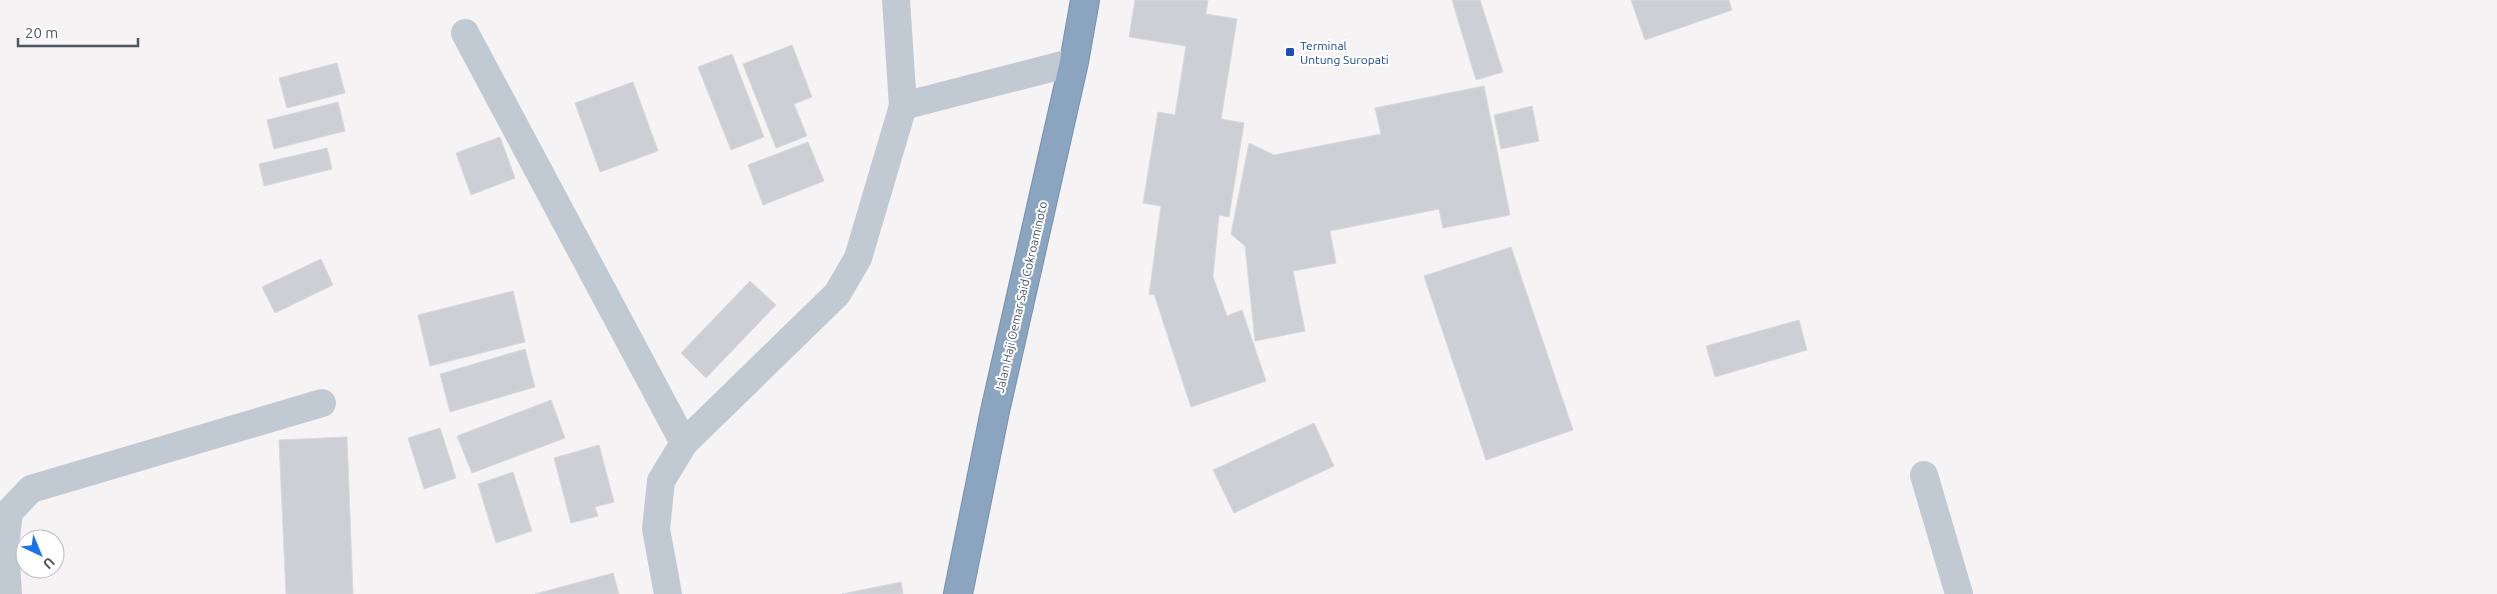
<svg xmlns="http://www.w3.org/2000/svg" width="2497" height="594" font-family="Ubuntu,sans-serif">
<rect width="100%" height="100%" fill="#f5f3f3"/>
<g fill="#cdcfd5" stroke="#d7d9de">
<path d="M1135,0H1208L1206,14L1237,19L1221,119L1244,123L1229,217L1219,215L1213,277L1227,316L1242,310L1266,381L1191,407L1154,294L1149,295L1161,206L1143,203L1158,112L1175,115L1186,46L1129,37Z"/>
<path d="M1452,0H1480L1503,72L1476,80Z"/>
<path d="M1631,0H1729L1732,10L1645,40Z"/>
<path d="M792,45L812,97L794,104L807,136L776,148L743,64Z"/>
<path d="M732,54L764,137L731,150L698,67Z"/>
<path d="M337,63L345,93L287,108L279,78Z"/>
<path d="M633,82L658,151L600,172L575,103Z"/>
<path d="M1484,86L1510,215L1443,228L1439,209L1330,231L1336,263L1293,271L1305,331L1255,341L1245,246L1231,234L1249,143L1274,155L1381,134L1375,108Z"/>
<path d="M338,102L345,131L274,149L267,120Z"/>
<path d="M1532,106L1539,141L1501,149L1494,115Z"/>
<path d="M500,137L515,178L471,195L456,153Z"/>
<path d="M808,142L824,181L763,205L748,165Z"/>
<path d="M327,148L332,169L264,186L259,164Z"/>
<path d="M1511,247L1573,430L1486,460L1424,276Z"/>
<path d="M321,259L333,285L275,313L262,287Z"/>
<path d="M750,281L776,305L706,378L681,353Z"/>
<path d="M513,291L525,342L430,366L418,315Z"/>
<path d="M1799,320L1807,350L1715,377L1706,346Z"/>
<path d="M525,349L535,387L450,412L440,374Z"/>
<path d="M551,400L565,438L472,473L457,436Z"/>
<path d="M1314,423L1334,466L1234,513L1213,470Z"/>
<path d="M440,428L456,478L424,489L408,438Z"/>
<path d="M347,437L353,594H286L279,440Z"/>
<path d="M599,445L614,502L595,507L598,516L571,523L554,458Z"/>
<path d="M513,472L532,531L496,543L478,484Z"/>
<path d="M613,573L619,594H535Z"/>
<path d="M901,582L903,594H842Z"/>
</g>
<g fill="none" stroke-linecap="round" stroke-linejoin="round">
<defs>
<path id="highway" d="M958,594L995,411L1074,62L1085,0"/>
</defs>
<use href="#highway" stroke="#7690ad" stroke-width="30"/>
<g stroke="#c1cad2" stroke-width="28">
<path d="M465,33L684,443"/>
<path d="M903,106L1074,62"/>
<path d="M1924,475L1959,594"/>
<path d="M8,594L5,546L9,512L31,489L322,403"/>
<path d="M668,594L656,529L661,481L684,443L837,294L858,258L903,106L896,0"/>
</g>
<use href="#highway" stroke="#8ba5c1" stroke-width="28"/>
</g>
<rect fill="#1a4fb4" stroke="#fff" stroke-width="2" x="1285" y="47" width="10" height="10" rx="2.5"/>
<g text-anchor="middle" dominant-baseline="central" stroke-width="4" stroke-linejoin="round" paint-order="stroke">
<g font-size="12" fill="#164399" stroke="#fff" text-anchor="start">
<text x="1300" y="45">Terminal<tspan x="1300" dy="14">Untung Suropati</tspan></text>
</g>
<g font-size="12" fill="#4a5661" stroke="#fff">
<text transform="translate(1021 297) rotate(-77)">Jalan Haji Oemar Said Cokroaminoto</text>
</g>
</g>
<g transform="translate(40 554) rotate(136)"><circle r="24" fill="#ffffff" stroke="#b7bbc0"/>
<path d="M0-4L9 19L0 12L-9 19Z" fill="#1a73e8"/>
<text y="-8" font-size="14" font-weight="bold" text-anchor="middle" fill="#4a5661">U</text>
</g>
<path d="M18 38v8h120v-8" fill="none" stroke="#4a5661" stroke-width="2.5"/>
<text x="25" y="38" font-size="15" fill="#4a5661" stroke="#ffffff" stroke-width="4" paint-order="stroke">20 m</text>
</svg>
